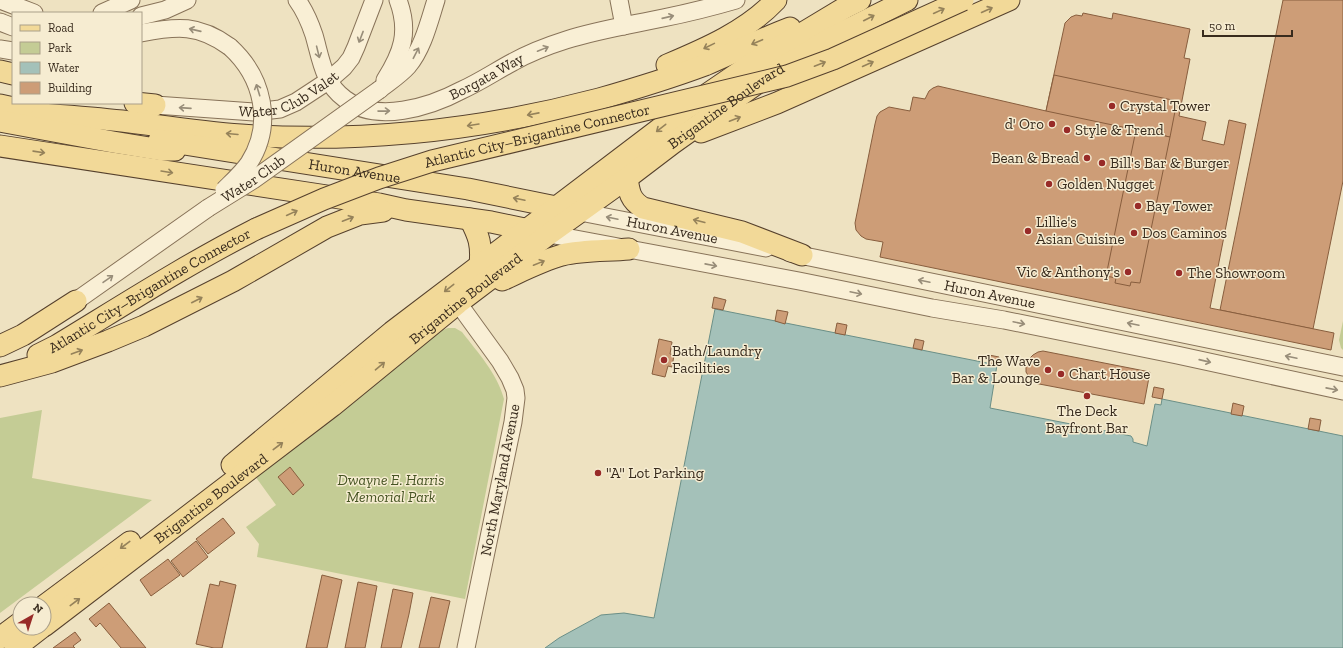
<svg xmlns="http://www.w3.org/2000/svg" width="1343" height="648" font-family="'Zilla Slab',serif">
<rect width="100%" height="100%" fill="#eee2c1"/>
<g fill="#c4cc95">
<path d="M1343,321V350L1341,348L1339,340Z"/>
<path d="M448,328H455L462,332C478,353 497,373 504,399L465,599L257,557L259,544L246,527L276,505L255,476L440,331Z"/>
<path d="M42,410L32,478L152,500L0,613V418Z"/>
</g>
<path fill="#a4c1b9" stroke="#6b8f87" d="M715,309L997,365L990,408L1131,436L1133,439V442L1147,446L1155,404L1161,405L1162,399L1343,436V648H545L559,638L601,615L624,613L654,618Z"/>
<g fill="#cd9d77" stroke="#885e3e">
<path d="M1283,0H1343V181L1313,329L1220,310Z"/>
<path d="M1083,13L1112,19L1113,13L1190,29L1184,58L1190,59L1179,116L1206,122L1202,140L1224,145L1229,120L1246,124L1210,308L1334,333L1331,350L880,257L883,242L866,239L861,236L856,230L855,223L875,124L877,116L880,112L889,107L910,111L913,97L925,99L929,91L933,88L938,86L1046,111L1065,23L1071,17L1076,15L1082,16Z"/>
<path d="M1054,75L1177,101L1170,137L1046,111Z"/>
<path d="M1136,130L1170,137L1140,283L1131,282L1130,286L1115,283L1116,278L1106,276Z"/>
<path d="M714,297L726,300L723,310L712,308Z"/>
<path d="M777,310L788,312L785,324L775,321Z"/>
<path d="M837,323L847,325L845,335L835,333Z"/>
<path d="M659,339L672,342L670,354L674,355L672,367L668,366L665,377L652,374Z"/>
<path d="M915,339L924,341L922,350L913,348Z"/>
<path d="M1043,351L1150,372L1144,404L1034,383L1031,380L1026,372V362L1033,355L1038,352Z"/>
<path d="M989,355L999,357L997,365L988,363Z"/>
<path d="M1154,387L1164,389L1162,399L1152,397Z"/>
<path d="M1233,403L1244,406L1242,416L1231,414Z"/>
<path d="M1310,418L1321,420L1319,431L1308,429Z"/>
<path d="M290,467L304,485L293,495L278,477Z"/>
<path d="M223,518L235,533L208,554L196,539Z"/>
<path d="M196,541L208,557L183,577L171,561Z"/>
<path d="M168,559L180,575L151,596L140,580Z"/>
<path d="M322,575L342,580L327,648H306Z"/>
<path d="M220,581L236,585L222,648H214L196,644L210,584L219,586Z"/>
<path d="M358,582L377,586L365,648H345Z"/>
<path d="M393,589L413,593L409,614L401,648H381Z"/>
<path d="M431,597L450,601L439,648H419Z"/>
<path d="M109,603L146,648H121L100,623L96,627L89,619Z"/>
<path d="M75,632L81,640L73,646L75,648H53Z"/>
</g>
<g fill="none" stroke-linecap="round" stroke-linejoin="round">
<defs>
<g id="minor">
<path d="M0,0L34,13"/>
<path id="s1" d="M297,0C305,11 310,23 314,35C321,59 323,83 345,99C376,124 430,107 462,90C480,82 496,71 513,62C529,53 547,46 566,40C597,30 630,25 663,18C688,13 712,7 736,0"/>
<path d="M619,0L624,26"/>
<path d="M102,13L131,0"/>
<path d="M141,16L165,10L187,0"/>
<path d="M0,22L13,27"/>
<path d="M141,33C177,26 199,24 230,47"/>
<path d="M0,49L13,51"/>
<path d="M385,80C402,53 410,32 398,0"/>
<path d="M379,90C389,82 400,75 408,66C423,48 429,22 436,0"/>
<path id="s2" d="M155,105L254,112L280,109L296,102L328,81L344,67L351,58L356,47L374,0"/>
<path id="s3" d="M580,212L766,248"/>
<path d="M549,234L799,281L932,308L1004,320L1177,355L1343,391"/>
<path id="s4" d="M790,253L1343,367"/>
<path d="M76,301L208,208"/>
<path d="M458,303L500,361L510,378L515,390L516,398L513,422L466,648"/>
</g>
<g id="major">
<path d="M667,65C705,49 747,31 776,0"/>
<path d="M0,71L13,74"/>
<path d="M135,103L155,105"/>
<path d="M0,105L54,117"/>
<path d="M42,114C68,116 95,118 122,121C162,126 201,132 241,135C361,143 482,130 599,99C634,89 670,78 705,65C733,53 761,39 790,28"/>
<path d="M0,121L113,142L162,150H175"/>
<path d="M701,132L777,103L1009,0"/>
<path id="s5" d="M159,140L468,189L566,209"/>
<path d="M0,146L379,204L406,210L491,222L534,231"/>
<path d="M627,178C629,192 630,200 643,208L742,232L802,255"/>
<path d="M470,219C479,236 482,245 480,265"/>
<path d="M502,280C522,271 541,261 562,255C583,250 607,251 629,249"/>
<path d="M0,346L23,335L76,301"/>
<path id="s6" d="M38,355L56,346C122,306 187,264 256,229"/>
<path d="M0,376L52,362L108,341L144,326L233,281L327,227L360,214L383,211"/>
<path d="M232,465L392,332L687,108L753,63L846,7L860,0"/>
<path d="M44,606L130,542"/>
<path id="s7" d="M44,626L332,406L458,303L549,234L627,178L673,143L766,77L798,58L833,37L907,0"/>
<path d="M0,638L20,623"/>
<path d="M15,648L41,628"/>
</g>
</defs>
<use href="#minor" stroke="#887359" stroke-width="19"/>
<use href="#major" stroke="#56412d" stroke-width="23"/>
<use href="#minor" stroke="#f9efd5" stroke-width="17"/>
<use href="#major" stroke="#f2d998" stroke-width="21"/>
<defs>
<g id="minor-bridge">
<path d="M224,190C232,182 242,173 249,163C274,124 263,77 230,47"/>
<path id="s8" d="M208,208L253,180L379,90"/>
</g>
<g id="major-bridge">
<path id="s9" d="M256,229L324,199L379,178L432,161L787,76L833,59L963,0"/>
</g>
</defs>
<use href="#minor-bridge" stroke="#887359" stroke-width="19" stroke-linecap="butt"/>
<use href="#major-bridge" stroke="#56412d" stroke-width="23" stroke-linecap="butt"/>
<use href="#minor-bridge" stroke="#f9efd5" stroke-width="17"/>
<use href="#major-bridge" stroke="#f2d998" stroke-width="21"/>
</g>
<defs><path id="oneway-shaft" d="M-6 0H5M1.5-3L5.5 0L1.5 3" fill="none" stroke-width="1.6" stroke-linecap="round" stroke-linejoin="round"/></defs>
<g stroke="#95825a">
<use href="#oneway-shaft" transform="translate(987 10) rotate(-24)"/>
<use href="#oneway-shaft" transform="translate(939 11) rotate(-25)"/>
<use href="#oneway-shaft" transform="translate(869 18) rotate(-27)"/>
<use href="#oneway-shaft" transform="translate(757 42) rotate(157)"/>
<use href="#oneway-shaft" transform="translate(709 46) rotate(154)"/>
<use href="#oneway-shaft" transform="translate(820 64) rotate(-21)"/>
<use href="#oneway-shaft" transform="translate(868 64) rotate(-24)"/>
<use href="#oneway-shaft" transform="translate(533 114) rotate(169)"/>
<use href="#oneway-shaft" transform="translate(735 119) rotate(-21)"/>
<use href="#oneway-shaft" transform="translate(473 125) rotate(171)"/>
<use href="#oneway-shaft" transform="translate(661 128) rotate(142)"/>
<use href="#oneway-shaft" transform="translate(232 134) rotate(-175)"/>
<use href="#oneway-shaft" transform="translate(39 152) rotate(8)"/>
<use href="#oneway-shaft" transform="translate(167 172) rotate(9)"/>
<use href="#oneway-shaft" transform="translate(519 199) rotate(-168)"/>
<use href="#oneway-shaft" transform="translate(292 213) rotate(-25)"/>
<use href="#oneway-shaft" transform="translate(348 219) rotate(-21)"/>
<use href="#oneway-shaft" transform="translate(699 221) rotate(-166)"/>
<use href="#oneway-shaft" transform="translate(539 263) rotate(-22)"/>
<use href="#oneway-shaft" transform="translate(449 288) rotate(142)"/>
<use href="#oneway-shaft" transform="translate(197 300) rotate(-27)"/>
<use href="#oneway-shaft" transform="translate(77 352) rotate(-20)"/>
<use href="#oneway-shaft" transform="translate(380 366) rotate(-40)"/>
<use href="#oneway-shaft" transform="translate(278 446) rotate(-37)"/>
<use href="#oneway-shaft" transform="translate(125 545) rotate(143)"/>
<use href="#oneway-shaft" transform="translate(75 602) rotate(-37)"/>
</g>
<g stroke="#988d79">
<use href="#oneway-shaft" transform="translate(668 17) rotate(-13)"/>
<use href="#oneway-shaft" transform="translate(195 30) rotate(-167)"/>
<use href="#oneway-shaft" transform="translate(361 37) rotate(111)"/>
<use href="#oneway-shaft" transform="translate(543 49) rotate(-22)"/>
<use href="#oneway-shaft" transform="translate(318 52) rotate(76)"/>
<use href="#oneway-shaft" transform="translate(416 53) rotate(-63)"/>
<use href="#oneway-shaft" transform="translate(258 90) rotate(-107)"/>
<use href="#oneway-shaft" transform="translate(185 108) rotate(-176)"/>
<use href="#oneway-shaft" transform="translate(384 111) rotate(-1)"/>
<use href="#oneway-shaft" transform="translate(612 218) rotate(-168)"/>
<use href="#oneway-shaft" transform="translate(711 265) rotate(11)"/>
<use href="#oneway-shaft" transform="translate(108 279) rotate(-35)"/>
<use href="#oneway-shaft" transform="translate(924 281) rotate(-168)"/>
<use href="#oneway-shaft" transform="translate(856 293) rotate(12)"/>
<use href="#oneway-shaft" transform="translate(1019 323) rotate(12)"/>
<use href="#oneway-shaft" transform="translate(1133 324) rotate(-168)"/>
<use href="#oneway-shaft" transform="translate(1291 357) rotate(-168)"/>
<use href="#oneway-shaft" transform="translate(1205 361) rotate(13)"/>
<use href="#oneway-shaft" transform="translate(1332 389) rotate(11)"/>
</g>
<g fill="#982b28" stroke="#f6ecd1" stroke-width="1.5">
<circle cx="1112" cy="106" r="4"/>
<circle cx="1052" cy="124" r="4"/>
<circle cx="1067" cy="130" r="4"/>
<circle cx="1087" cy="158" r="4"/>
<circle cx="1102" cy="163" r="4"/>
<circle cx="1049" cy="184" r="4"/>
<circle cx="1138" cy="206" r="4"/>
<circle cx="1028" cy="231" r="4"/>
<circle cx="1134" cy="233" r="4"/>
<circle cx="1128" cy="272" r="4"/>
<circle cx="1179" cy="273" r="4"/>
<circle cx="664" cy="360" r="4"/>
<circle cx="1048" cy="370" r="4"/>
<circle cx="1061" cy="374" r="4"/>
<circle cx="1087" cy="396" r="4"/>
<circle cx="598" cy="473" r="4"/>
</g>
<g text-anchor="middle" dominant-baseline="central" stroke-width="3" stroke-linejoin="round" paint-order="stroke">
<g font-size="15" fill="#382b1d" stroke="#f6ecd1">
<text stroke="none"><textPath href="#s1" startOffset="263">Borgata Way</textPath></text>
<text stroke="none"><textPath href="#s2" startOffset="138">Water Club Valet</textPath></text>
<text stroke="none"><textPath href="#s7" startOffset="858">Brigantine Boulevard</textPath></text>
<text stroke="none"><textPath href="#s9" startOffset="297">Atlantic City–Brigantine Connector</textPath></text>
<text stroke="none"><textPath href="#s5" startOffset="198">Huron Avenue</textPath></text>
<text stroke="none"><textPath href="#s8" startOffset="54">Water Club</textPath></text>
<text stroke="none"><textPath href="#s3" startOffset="94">Huron Avenue</textPath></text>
<text stroke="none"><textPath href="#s6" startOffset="129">Atlantic City–Brigantine Connector</textPath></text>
<text stroke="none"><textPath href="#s4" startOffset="204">Huron Avenue</textPath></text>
<text stroke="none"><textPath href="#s7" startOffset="534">Brigantine Boulevard</textPath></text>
<text transform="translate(500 480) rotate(-79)">North Maryland Avenue</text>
<text stroke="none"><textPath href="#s7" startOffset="210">Brigantine Boulevard</textPath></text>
</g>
<g font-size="15" fill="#382b1d" stroke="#f6ecd1" text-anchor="start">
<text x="1120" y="106">Crystal Tower</text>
<text x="1044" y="124" text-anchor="end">d' Oro</text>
<text x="1075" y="130">Style &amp; Trend</text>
<text x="1079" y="158" text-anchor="end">Bean &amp; Bread</text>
<text x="1110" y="163">Bill's Bar &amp; Burger</text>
<text x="1057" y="184">Golden Nugget</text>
<text x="1146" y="206">Bay Tower</text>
<text x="1036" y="222">Lillie's<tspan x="1036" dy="17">Asian Cuisine</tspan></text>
<text x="1142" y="233">Dos Caminos</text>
<text x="1120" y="272" text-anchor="end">Vic &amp; Anthony's</text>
<text x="1187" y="273">The Showroom</text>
<text x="672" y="351">Bath/Laundry<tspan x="672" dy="17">Facilities</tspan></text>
<text x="1040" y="361" text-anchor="end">The Wave<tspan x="1040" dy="17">Bar &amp; Lounge</tspan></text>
<text x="1069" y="374">Chart House</text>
<text x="1087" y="411" text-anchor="middle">The Deck<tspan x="1087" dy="17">Bayfront Bar</tspan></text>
<text x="606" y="473">"A" Lot Parking</text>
</g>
<g font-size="15" font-style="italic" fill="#465423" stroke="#f6ecd1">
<text x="391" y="480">Dwayne E. Harris<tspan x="391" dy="17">Memorial Park</tspan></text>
</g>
</g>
<rect x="12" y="12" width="130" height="92" fill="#f6ecd1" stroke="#aa9f89"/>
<rect x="20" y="25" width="20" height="6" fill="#f2d998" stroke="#aa9f89"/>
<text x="48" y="32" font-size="12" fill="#382b1d">Road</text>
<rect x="20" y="42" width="20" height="12" fill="#c4cc95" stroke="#aa9f89"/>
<text x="48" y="52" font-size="12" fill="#382b1d">Park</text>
<rect x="20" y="62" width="20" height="12" fill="#a4c1b9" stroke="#aa9f89"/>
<text x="48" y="72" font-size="12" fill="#382b1d">Water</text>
<rect x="20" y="82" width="20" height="12" fill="#cd9d77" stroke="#aa9f89"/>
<text x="48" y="92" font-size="12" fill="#382b1d">Building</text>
<g transform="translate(32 616) rotate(39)"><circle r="19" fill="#f6ecd1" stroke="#aa9f89"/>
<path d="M0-3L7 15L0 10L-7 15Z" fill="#982b28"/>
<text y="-6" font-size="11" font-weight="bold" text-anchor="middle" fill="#382b1d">N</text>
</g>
<path d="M1203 30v6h89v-6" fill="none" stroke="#382b1d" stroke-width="2"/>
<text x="1209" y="30" font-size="12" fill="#382b1d" stroke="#f6ecd1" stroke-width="3" paint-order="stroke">50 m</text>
</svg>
